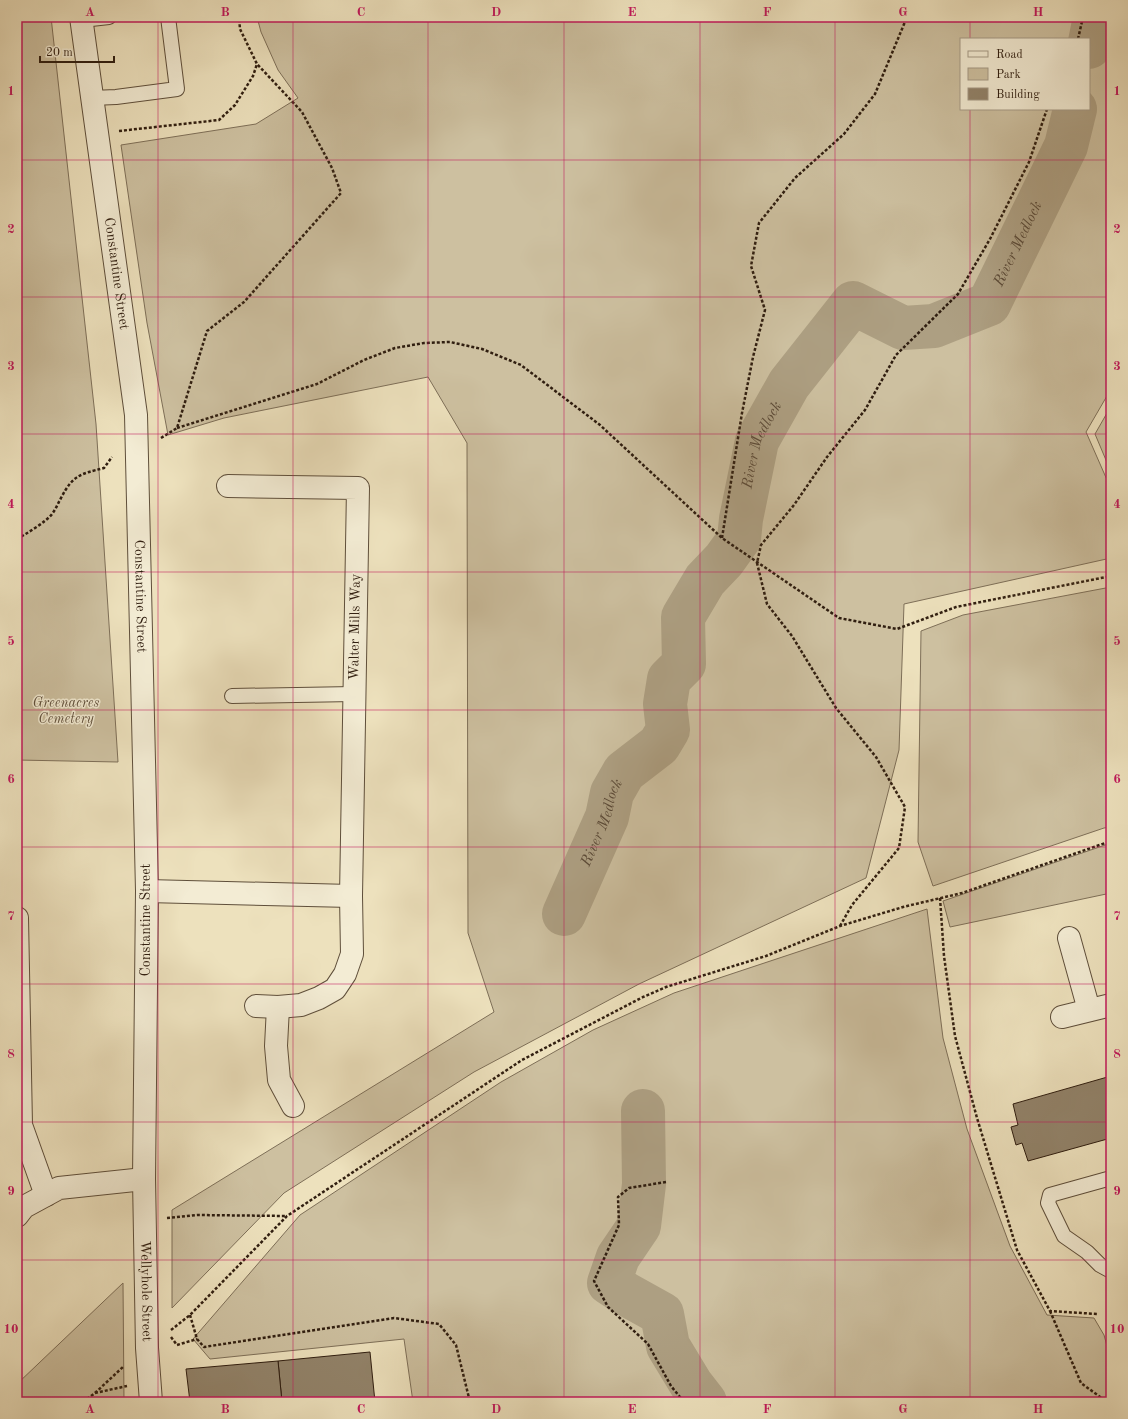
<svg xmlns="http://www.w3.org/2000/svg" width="1128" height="1419" font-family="'Old Standard TT',serif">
<rect width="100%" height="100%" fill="#ede1bd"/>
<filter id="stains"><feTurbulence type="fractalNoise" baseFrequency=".005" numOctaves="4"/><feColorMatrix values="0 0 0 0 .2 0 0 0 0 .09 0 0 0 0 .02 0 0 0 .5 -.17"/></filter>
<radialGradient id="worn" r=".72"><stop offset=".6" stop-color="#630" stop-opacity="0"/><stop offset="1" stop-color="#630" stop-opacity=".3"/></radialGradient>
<g fill="#cdc0a0" stroke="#7e6f58" fill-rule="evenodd">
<path d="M17,17H51L96,424L118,762L17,760Z"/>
<path d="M257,17H1111V389L1086,432L1111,489V558L904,604L899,750L866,878L639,984L474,1072L284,1193L172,1308V1210L494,1012L468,933L467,443L428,377L224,418L168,435L147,323L121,145L256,124L298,98L278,70L261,32ZM961,39H1089V109H961Z"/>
<path d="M1111,406V472L1095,434Z"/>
<path d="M1111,587V827L1104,828L933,886L918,842L921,631L963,615Z"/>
<path d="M1111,843V893L950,927L943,901Z"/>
<path d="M927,909L943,1038L967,1129L1010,1246L1047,1315L1094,1318L1104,1335L1107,1346L1108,1402H413L404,1339L210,1359L193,1339L300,1215L501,1082L593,1030L674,993Z"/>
<path d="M123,1283L124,1402H17V1384Z"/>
</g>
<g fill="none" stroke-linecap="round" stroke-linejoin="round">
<g stroke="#ad9f82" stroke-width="44">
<path d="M1089,47L1095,17"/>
<path id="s1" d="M564,914L607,817L612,793L624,772L659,745L668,730L665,704L669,679L684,664L683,617L705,580L724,560L739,539L741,519L757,441L789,384L853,303L903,328L934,326L989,304L1066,146L1075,109"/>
<path d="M643,1111L644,1184L639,1226L618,1257L609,1283L626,1294L662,1314L668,1346L691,1384L705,1402"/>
</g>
</g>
<g fill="#92836a" stroke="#301e10">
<path d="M1111,1076V1138L1028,1161L1022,1143L1016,1145L1011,1127L1018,1125L1013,1104Z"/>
<path d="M370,1352L375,1402H282L278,1361Z"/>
<path d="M278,1361L282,1402H190L186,1369Z"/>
</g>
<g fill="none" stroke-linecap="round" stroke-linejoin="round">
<defs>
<g id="service">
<path d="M82,20L109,17"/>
<path d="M92,98L116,97L177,89L168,17"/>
<path d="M232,696L354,694"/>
<path d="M1111,1178L1050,1195L1048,1203L1064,1236L1087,1252L1100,1265L1111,1271"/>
</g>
<g id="minor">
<path d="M228,486L358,488L351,896L352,954L345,974L335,989L319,998L301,1005L278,1007L256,1006"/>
<path d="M147,891L351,896"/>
<path d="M17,918L21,1125L46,1195"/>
<path d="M1069,938L1089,1010"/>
<path d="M278,1007L276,1046L279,1080L293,1106"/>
<path d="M1062,1017L1111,1005"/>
<path d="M17,1216L24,1207L59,1188L144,1179"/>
</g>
<g id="tertiary">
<path id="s2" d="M81,17L136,415L147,891L144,1179L147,1348L151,1402"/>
</g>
</defs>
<use href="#service" stroke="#5f4f3b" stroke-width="16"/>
<use href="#minor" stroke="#5f4f3b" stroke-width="24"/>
<use href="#tertiary" stroke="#5f4f3b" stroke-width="24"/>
<g stroke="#301e10" stroke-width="2.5" stroke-dasharray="3 2" stroke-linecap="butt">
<path d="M1078,39L1083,17"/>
<path d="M119,131L219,120L235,105L253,76L257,64L240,29L239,17"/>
<path d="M177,428L317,384L364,360L395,348L424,343L450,342L482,349L521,365L600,425L722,538L839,618L897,629L956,607L1111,576"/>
<path d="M161,438L177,428L207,331L244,302L341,193L332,168L302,112L257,64"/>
<path d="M722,538L742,413L753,357L765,310L751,266L759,223L795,178L844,134L875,94L907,17"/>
<path d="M17,539C26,534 46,522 52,514C56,509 58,503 61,498C73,475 80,474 104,468L112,457"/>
<path d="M940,898L944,956L955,1036L977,1118L1017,1250L1050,1311L1097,1314"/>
<path d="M840,926L852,905L899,848L905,807L876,757L836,708L792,636L767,604L757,563L761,545L794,505L827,457L865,410L896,355L958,294L990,239L1029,162L1047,109"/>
<path d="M666,1182L629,1188L618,1197L619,1225L594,1281L608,1307L648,1344L671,1386L684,1402"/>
<path d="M167,1218L197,1215L287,1216"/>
<path d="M1050,1311L1081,1383L1107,1402"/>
<path d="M190,1315L197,1339L204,1347L394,1318L439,1324L456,1345L470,1402"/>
<path d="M171,1330L190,1315L287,1216L522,1060L643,997L666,987L766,956L840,926L903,907L962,893L1111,841"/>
<path d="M171,1337L177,1345L197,1339"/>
<path d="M95,1393L124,1366"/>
<path d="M83,1402L95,1393L127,1386"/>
</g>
<use href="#service" stroke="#f3ecd4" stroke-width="14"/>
<use href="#minor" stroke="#f3ecd4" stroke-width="22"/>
<use href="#tertiary" stroke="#f3ecd4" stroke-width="22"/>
</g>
<path fill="none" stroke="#c2185b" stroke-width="1" stroke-opacity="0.55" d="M158,17V1402M293,17V1402M428,17V1402M564,17V1402M700,17V1402M835,17V1402M970,17V39M970,109V1402M17,160H1111M17,297H1111M17,434H1111M17,572H1111M17,710H1111M17,847H1111M17,984H1111M17,1122H1111M17,1260H1111"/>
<g text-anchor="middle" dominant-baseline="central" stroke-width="3" stroke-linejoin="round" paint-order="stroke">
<g font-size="14" fill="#301e10" stroke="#f3ecd4">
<text stroke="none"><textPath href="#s2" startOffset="259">Constantine Street</textPath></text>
<text stroke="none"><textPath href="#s2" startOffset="583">Constantine Street</textPath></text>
<text transform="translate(355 627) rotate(-89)">Walter Mills Way</text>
<text transform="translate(146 920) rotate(-90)">Constantine Street</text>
<text stroke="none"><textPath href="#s2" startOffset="1278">Wellyhole Street</textPath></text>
</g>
<g font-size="14" font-style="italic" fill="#5f4f3b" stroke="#f3ecd4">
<text x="66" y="703">Greenacres<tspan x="66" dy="16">Cemetery</tspan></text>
</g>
<g font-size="15" font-style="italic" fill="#5c4b38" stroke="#f3ecd4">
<text stroke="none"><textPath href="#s1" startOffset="914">River Medlock</textPath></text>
<text stroke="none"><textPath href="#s1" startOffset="530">River Medlock</textPath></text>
<text stroke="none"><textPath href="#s1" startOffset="99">River Medlock</textPath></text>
</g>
</g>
<rect width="1128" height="1419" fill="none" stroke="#ede1bd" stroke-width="44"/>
<rect x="960" y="38" width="130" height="72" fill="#f3ecd4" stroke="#a59a86"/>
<rect x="968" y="51" width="20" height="6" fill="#f3ecd4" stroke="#a59a86"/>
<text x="996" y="58" font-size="12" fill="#301e10">Road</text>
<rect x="968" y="68" width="20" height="12" fill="#cdc0a0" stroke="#a59a86"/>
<text x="996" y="78" font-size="12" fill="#301e10">Park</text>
<rect x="968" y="88" width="20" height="12" fill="#92836a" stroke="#a59a86"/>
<text x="996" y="98" font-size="12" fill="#301e10">Building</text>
<path d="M40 56v6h74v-6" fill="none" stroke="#301e10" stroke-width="2"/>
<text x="46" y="56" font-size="12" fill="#301e10" stroke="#f3ecd4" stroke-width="3" paint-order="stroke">20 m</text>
<rect x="22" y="22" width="1084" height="1375" fill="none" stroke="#c2185b" stroke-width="1.5"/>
<g font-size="13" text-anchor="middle" font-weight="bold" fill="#c2185b">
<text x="90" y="16">A</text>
<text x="225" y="16">B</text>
<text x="361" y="16">C</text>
<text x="496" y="16">D</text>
<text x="632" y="16">E</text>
<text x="767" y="16">F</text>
<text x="903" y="16">G</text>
<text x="1038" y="16">H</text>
<text x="11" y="95">1</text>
<text x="1117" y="95">1</text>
<text x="11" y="233">2</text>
<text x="1117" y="233">2</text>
<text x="11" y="370">3</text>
<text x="1117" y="370">3</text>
<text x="11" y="508">4</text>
<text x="1117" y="508">4</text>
<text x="11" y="645">5</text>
<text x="1117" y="645">5</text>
<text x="11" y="783">6</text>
<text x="1117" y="783">6</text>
<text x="11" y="920">7</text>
<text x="1117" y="920">7</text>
<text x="11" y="1058">8</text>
<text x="1117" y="1058">8</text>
<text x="11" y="1195">9</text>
<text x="1117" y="1195">9</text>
<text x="11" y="1333">10</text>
<text x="1117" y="1333">10</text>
<text x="90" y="1413">A</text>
<text x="225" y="1413">B</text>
<text x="361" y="1413">C</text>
<text x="496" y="1413">D</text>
<text x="632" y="1413">E</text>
<text x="767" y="1413">F</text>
<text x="903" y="1413">G</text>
<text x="1038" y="1413">H</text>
</g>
<rect width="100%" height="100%" filter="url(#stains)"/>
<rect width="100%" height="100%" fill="url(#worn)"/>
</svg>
